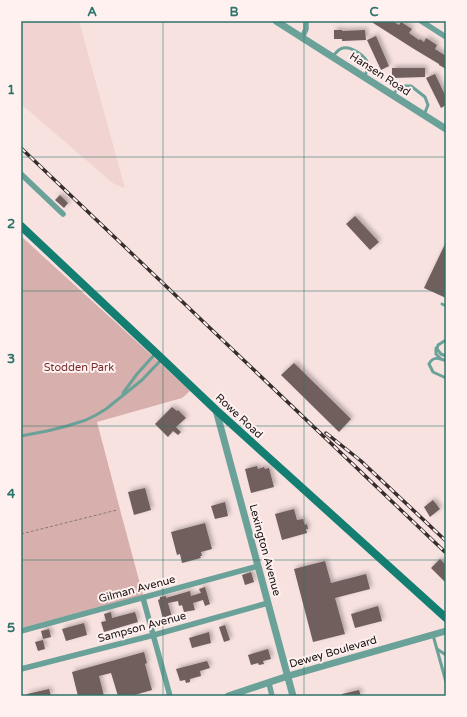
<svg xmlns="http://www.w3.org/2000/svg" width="467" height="717" font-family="'Varela Round',sans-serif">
<defs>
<filter id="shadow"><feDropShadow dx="2.5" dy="-2.5" stdDeviation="2" flood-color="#0004"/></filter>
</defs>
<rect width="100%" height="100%" fill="#f7e2e0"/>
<path fill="#f1d3d1" d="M21,21H79L125,188L114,184L21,104Z"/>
<path fill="#d7afac" d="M21,236C77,288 134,338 190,391L182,398L97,422L122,517L143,595L21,628Z"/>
<g fill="#705e5d" filter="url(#shadow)">
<path d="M370,21H392L399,25L401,22L412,29L409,33L419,40L420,39L424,42L426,38L437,45L435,49L446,56V69L439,65V64L414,49Z"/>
<path d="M334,30H342V31L365,30L366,40L342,41V39H334Z"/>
<path d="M376,36L389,66L381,70L367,40Z"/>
<path d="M392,68H425V77L392,78Z"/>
<path d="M435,74L446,97V105L441,108L426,78Z"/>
<path d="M60,195L68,203L64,208L55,200Z"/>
<path d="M355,216L379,242L370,250L346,224Z"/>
<path d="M446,242V298L424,288Z"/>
<path d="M294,363L351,419L339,432L281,375Z"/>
<path d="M172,407L177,411L178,410L186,418L176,427L181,432L178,435L173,431L168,437L155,424Z"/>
<path d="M257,466L258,469L264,467L265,469L269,468L274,487L251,493L245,469Z"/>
<path d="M145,488L151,510L134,515L128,492Z"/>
<path d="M433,500L440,509L430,517L424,507Z"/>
<path d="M225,502L228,516L215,519L211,506Z"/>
<path d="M294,509L297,520L303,519L305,525L307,524L308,529H306L307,533L282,540L275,514Z"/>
<path d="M205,523L212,549L201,552L202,556H200L201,558L182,563L180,554L177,555L171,532Z"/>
<path d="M440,559L446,565V583L431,568Z"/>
<path d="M325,561L331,583L366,574L370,589L335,598L345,634L313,642L294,569Z"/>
<path d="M251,572L254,582L245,585L242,575Z"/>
<path d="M205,587L210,604L205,606L203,600L193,603L195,610L184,612L182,605L179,606L178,601L168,603L172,617L163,619L158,600L160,599V597L166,596V598L190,591L191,596L201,593L199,589Z"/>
<path d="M378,606L382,621L355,628L351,614Z"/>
<path d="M111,612L112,618L135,612L138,622L104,632L101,622L106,621L104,614Z"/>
<path d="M84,623L87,635L66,641L62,629Z"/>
<path d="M225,625L230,640L224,642L219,627Z"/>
<path d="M49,629L51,637L43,639L41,631Z"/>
<path d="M209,632L211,643L192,648L189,638Z"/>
<path d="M43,640L45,649L38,651L35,642Z"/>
<path d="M268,649L271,659L263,661L264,664L259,665L258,663L251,665L248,655Z"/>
<path d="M144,652L147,663L145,664L152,690L131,696H118L111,673L99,676L104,696H78L72,672Z"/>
<path d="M207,661L210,668L200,671L201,676L190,679V682L186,683L185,680L180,681L176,669Z"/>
<path d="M49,689L51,696H27V694Z"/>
<path d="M359,690L361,696H342V694Z"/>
</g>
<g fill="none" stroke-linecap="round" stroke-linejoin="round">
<path stroke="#887a79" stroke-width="1" stroke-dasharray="3 2" stroke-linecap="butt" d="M21,534L117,510"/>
<g stroke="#6aa198" stroke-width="3">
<path d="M333,56C336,53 338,49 343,48C351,46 366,56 368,64C369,69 366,73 364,77"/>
<path d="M393,95L398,88L403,86H411L425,97L428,105L424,115"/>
<path d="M442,304L446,306"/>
<path d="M446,340L438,345L437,349L441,354L446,356"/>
<path d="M436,348V354L440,358"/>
<path d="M446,361C439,358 433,356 429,364L433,372L446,378"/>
<path d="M123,393L137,374L155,354"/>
<path d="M21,436L47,431L67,426L86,420L96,415L106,409L142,380L161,360"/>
<path d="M433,635L446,682"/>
<path d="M437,649L446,655"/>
</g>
<g stroke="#6aa198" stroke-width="5.5">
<path d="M421,21L446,37"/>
<path d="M302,38L306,29V21"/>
<path d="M21,174L63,214"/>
<path d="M143,598L170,696"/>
<path d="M21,631L258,566"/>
<path d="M21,669L154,635L268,603"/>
<path d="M269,683L272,696"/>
</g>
<g stroke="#6aa198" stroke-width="7">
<path d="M276,21L446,129"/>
<path d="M216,410L293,696"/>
<path d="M228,696L288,676L446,631"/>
</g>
<path stroke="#157e73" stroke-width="8" d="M21,226L156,353L216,410L446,618"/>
<defs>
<g id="rail">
<path d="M21,148L446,553"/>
<path d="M326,433L361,461L446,541"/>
</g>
</defs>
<use href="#rail" stroke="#362d2c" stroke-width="3.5"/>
<use href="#rail" stroke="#fef1f0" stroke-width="2" stroke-dasharray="6" stroke-linecap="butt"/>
</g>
<path fill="none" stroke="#2c736a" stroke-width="1" stroke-opacity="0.55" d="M163,21V696M304,21V696M21,157H446M21,291H446M21,426H446M21,560H446"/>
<g text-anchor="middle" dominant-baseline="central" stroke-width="4" stroke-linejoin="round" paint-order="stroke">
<g font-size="11" fill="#191211" stroke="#fef1f0">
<text transform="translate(380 74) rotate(33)">Hansen Road</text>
<text transform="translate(239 416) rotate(43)">Rowe Road</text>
<text transform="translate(265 550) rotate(75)">Lexington Avenue</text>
<text transform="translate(137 589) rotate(-15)">Gilman Avenue</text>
<text transform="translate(142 627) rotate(-15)">Sampson Avenue</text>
<text transform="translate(333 652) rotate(-16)">Dewey Boulevard</text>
</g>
<g font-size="11" fill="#762d2e" stroke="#fef1f0">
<text x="79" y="367">Stodden Park</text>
</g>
</g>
<rect width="467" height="717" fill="none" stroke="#fef1f0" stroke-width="44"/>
<rect x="22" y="22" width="423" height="673" fill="none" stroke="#2c736a" stroke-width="1.5"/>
<g font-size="13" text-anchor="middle" font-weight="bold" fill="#2c736a">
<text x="92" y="16">A</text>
<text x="234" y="16">B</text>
<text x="374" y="16">C</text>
<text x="11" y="94">1</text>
<text x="11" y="228">2</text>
<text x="11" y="363">3</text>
<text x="11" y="498">4</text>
<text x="11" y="632">5</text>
</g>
</svg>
